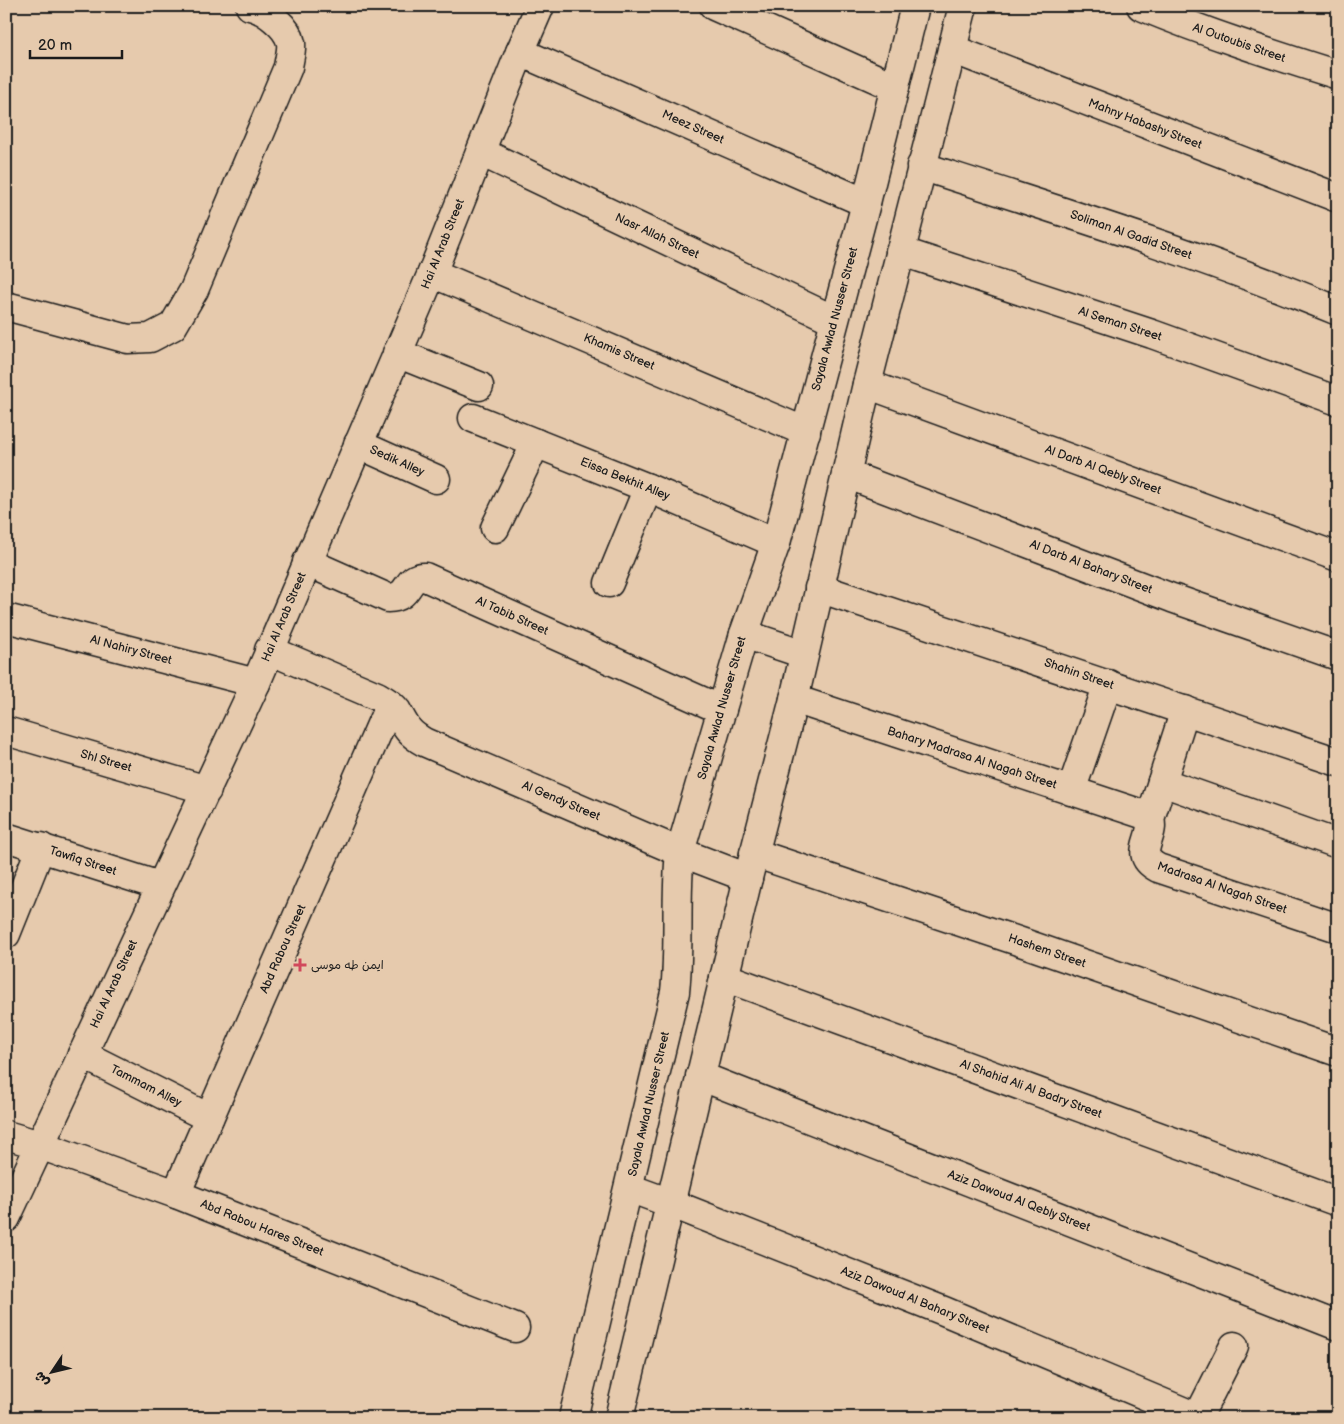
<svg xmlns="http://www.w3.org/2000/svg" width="1344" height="1424" font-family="'Balsamiq Sans','Playpen Sans Arabic',sans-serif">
<rect width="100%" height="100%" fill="#e6caad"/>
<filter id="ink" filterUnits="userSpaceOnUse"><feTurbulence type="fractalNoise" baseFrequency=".02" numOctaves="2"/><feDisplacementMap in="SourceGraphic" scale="10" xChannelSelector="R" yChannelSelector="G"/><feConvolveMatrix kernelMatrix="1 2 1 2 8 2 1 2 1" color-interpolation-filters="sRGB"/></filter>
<g filter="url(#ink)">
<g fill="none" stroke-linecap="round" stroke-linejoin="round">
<defs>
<g id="minor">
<path d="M714,6L895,87"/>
<path d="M1141,6C1206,33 1271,54 1338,75"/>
<path d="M952,49L1338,198"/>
<path d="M520,52L866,203"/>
<path d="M481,152L834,320"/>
<path d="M921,166C1061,211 1202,255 1338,311"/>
<path d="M900,251L1152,334L1338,401"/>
<path d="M432,273L806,432"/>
<path d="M6,306L128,339L150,338L173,326L194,290L288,67C289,60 292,50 291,43C288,27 265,9 250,6"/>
<path d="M397,353L479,386"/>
<path d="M867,384L1338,557"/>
<path d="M473,418L648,488L776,543"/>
<path d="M358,444L436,479"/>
<path d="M846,474L1172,598L1338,656"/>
<path d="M495,528L536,443"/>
<path d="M307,562L388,598C412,598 404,576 425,577L722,710"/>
<path d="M609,583L648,488"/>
<path d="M819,588L1338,762"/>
<path d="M6,618L256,683"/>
<path d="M269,650L377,696C384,700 392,704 397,711C406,727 407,732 424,742L680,852L748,878"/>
<path d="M794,699L1145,815L1150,819"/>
<path d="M1185,710L1150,819C1156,838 1131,854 1158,868L1338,928"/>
<path d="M6,731L207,790"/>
<path d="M1162,782L1338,844"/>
<path d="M1071,791L1108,684"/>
<path d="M6,837L160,886"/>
<path d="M754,853L1018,941L1338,1052"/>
<path d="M6,934L41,847"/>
<path d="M724,977L1338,1202"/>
<path d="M82,1054L209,1118"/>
<path d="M700,1076L1338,1326"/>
<path d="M6,1135L40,1145L176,1194L515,1328"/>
<path d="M629,1188L670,1203L944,1311L1199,1418"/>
<path d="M176,1194L390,704"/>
<path d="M6,1218L256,683L432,273L520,52L540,6"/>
<path d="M1198,1417L1234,1346"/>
</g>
<g id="major">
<path d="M744,634L804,654"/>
<path d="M573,1418L675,992C680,945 675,899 680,852L744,634L776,543L866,203L915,6"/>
<path d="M619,1418L748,878L794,699L867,384L963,6"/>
</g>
</defs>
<use href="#minor" stroke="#1c1c1c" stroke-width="31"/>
<use href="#major" stroke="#1c1c1c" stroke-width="31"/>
<use href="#minor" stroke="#e6caad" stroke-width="28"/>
<use href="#major" stroke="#e6caad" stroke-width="28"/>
</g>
</g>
<path fill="#d1495b" stroke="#e6caad" stroke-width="2" d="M297.5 957.5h5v5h5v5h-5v5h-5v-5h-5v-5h5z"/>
<g text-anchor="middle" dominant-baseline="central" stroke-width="4.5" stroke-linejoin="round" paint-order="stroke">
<g font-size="12" fill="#1c1c1c" stroke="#e6caad">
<text transform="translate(1239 43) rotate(19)">Al Outoubis Street</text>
<text transform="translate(1145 124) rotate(21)">Mahny Habashy Street</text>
<text transform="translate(693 127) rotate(24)">Meez Street</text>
<text transform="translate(1131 235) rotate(19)">Soliman Al Gadid Street</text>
<text transform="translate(657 236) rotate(25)">Nasr Allah Street</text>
<text transform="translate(443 244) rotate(-68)">Hai Al Arab Street</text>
<text transform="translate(835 319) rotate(-75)">Sayala Awlad Nusser Street</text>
<text transform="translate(1120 324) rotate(18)">Al Seman Street</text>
<text transform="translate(619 352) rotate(23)">Khamis Street</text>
<text transform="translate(397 461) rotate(24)">Sedik Alley</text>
<text transform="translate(1103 470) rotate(20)">Al Darb Al Qebly Street</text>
<text transform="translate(625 479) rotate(22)">Eissa Bekhit Alley</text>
<text transform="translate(1091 567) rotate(21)">Al Darb Al Bahary Street</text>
<text transform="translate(512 616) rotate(24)">Al Tabib Street</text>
<text transform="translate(284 617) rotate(-67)">Hai Al Arab Street</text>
<text transform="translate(131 650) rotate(15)">Al Nahiry Street</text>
<text transform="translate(1079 674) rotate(19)">Shahin Street</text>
<text transform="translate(722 708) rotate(-74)">Sayala Awlad Nusser Street</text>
<text transform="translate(972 758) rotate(18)">Bahary Madrasa Al Nagah Street</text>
<text transform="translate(106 761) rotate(16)">Shl Street</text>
<text transform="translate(561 801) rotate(23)">Al Gendy Street</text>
<text transform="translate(83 861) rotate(18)">Tawfiq Street</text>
<text transform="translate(1222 888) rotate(19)">Madrasa Al Nagah Street</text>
<text transform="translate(283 949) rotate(-66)">Abd Rabou Street</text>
<text transform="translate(1047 951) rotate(19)">Hashem Street</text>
<text transform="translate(114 984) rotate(-65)">Hai Al Arab Street</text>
<text transform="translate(146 1086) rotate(27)">Tammam Alley</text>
<text transform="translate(1031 1089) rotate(20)">Al Shahid Ali Al Badry Street</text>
<text transform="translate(649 1104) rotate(-77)">Sayala Awlad Nusser Street</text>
<text transform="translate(1019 1201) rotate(21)">Aziz Dawoud Al Qebly Street</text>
<text transform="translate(262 1228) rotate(22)">Abd Rabou Hares Street</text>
<text transform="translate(915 1300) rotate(22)">Aziz Dawoud Al Bahary Street</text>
</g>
<g font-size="12" fill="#1c1c1c" stroke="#e6caad" text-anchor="start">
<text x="311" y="965">ايمن طه موسى</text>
</g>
</g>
<rect width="1344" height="1424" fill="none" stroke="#e6caad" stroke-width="25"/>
<rect x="12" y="12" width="1319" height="1399" fill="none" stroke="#1c1c1c" stroke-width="2" filter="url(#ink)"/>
<g transform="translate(52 1372) rotate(235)" stroke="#e6caad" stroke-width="4" paint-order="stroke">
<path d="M0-4L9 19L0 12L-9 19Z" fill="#1c1c1c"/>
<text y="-8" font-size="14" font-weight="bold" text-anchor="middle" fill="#1c1c1c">ش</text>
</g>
<path d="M30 50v8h92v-8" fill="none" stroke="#1c1c1c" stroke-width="2.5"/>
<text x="38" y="50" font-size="15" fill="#1c1c1c" stroke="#e6caad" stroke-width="4" paint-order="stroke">20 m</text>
</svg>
